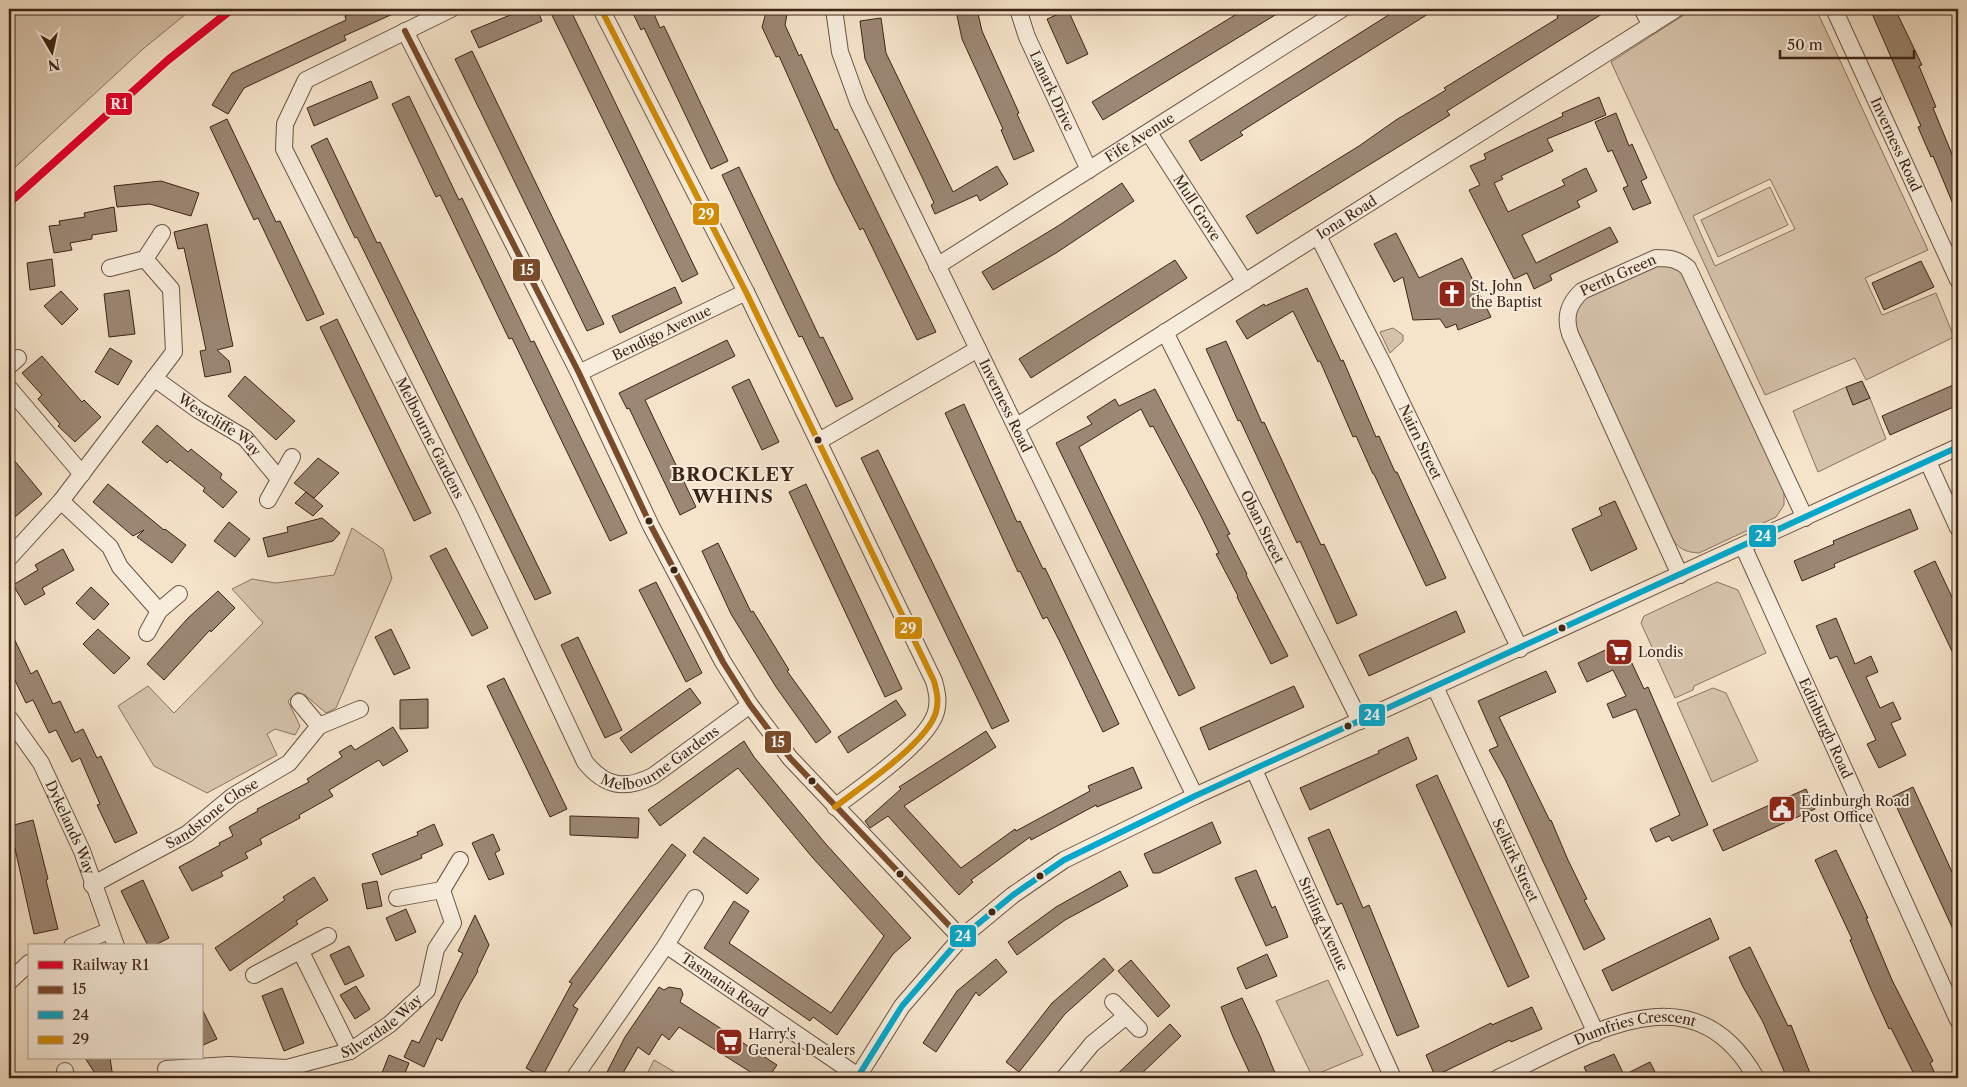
<svg xmlns="http://www.w3.org/2000/svg" width="1967" height="1087" font-family="'Libre Caslon Text',serif">
<rect width="100%" height="100%" fill="#f5e3ca"/>
<filter id="stains"><feTurbulence type="fractalNoise" baseFrequency=".004" numOctaves="4"/><feColorMatrix values="0 0 0 0 .2 0 0 0 0 .09 0 0 0 0 .02 0 0 0 .5 -.17"/></filter>
<radialGradient id="worn" r=".72"><stop offset=".6" stop-color="#630" stop-opacity="0"/><stop offset="1" stop-color="#630" stop-opacity=".3"/></radialGradient>
<g fill="#d6c3ab" stroke="#897460" fill-rule="evenodd">
<path d="M9,9H192L143,49L9,173Z"/>
<path d="M1693,9H1816L1928,250L1865,278L1882,315L1936,293L1954,337L1866,380L1855,358L1765,395L1611,62ZM1770,179L1795,229L1715,266L1693,216Z"/>
<path d="M1770,187L1788,225L1718,257L1701,220Z"/>
<path d="M1660,264L1672,266L1680,270L1784,492V505L1776,517L1699,553C1682,552 1677,547 1668,532L1573,326L1578,304L1586,297Z"/>
<path d="M1393,328L1403,335V341L1390,353L1380,332Z"/>
<path d="M1846,387L1853,405L1870,398L1886,439L1818,472L1793,411Z"/>
<path d="M352,528L383,549L392,578L336,708L326,713L305,695L297,692L288,701L300,726L295,735L275,729L267,734L277,755L207,793L154,766L118,706L148,686L174,713L263,623L232,589L252,579L276,583L334,575Z"/>
<path d="M1717,582L1738,590L1766,653L1694,686L1693,690L1675,698L1641,623L1644,616Z"/>
<path d="M1713,688L1726,693L1758,761L1712,782L1677,703Z"/>
<path d="M1328,980L1363,1055L1312,1076L1276,1001Z"/>
<path d="M654,1060L685,1078H645Z"/>
</g>
<g fill="#9c8774" stroke="#3c2416">
<path d="M359,9H404L344,36L346,40L244,88L228,114L212,105L232,73L346,20L345,16Z"/>
<path d="M525,9H537L542,21L479,48L471,31Z"/>
<path d="M549,9H570L698,274L682,282Z"/>
<path d="M631,9H652L660,28L664,26L728,161L711,169L644,28L641,30Z"/>
<path d="M767,9H788L785,25L799,56L801,54L835,130L837,129L936,332L917,340L863,228L860,230L835,181L779,56L776,57L762,27Z"/>
<path d="M966,9H977L982,31L1019,113L1017,114L1034,151L1014,160L1001,130L1003,129L962,39L956,11Z"/>
<path d="M1245,9H1285L1103,120L1092,102Z"/>
<path d="M1398,9H1436L1240,132L1243,135L1201,161L1189,141Z"/>
<path d="M1569,9H1610L1447,111L1450,115L1257,234L1246,216L1359,146L1396,120L1446,90L1444,88L1558,18L1557,16Z"/>
<path d="M1870,9H1895L1922,65L1919,66L1936,107L1933,108L1954,159L1958,157V216L1933,156L1931,157L1918,127L1921,126Z"/>
<path d="M1068,10L1088,54L1067,64L1047,19Z"/>
<path d="M881,18L886,53L953,192L997,166L1008,184L980,201L977,195L935,214L931,205L934,203L921,175L865,59L860,21Z"/>
<path d="M472,51L604,324L587,331L455,59Z"/>
<path d="M371,81L378,98L314,126L307,108Z"/>
<path d="M409,96L459,200L462,198L531,342L534,341L627,533L610,541L512,338L509,339L440,195L436,197L392,104Z"/>
<path d="M1599,97L1606,115L1547,139L1553,151L1501,176L1503,179L1494,183L1508,212L1565,185L1562,180L1586,168L1597,191L1577,201L1580,207L1522,235L1536,263L1610,227L1618,242L1550,275L1552,280L1534,289L1527,273L1514,279L1469,190L1480,185L1470,166L1486,159L1484,154L1563,116L1562,113Z"/>
<path d="M1616,113L1629,146L1632,144L1647,178L1641,181L1651,203L1633,210L1623,188L1628,186L1612,150L1608,152L1595,122Z"/>
<path d="M227,119L276,222L280,221L324,314L307,321L258,218L254,220L210,127Z"/>
<path d="M327,138L377,243L380,242L551,593L535,600L357,237L355,238L311,146Z"/>
<path d="M739,167L820,338L823,337L853,399L836,407L802,336L799,337L722,175Z"/>
<path d="M161,181L199,193L191,216L150,204L117,207L114,186Z"/>
<path d="M1122,183L1134,201L1056,253L993,290L982,272L1058,226Z"/>
<path d="M114,207L117,231L92,235V239L70,243L72,250L54,253L49,226L60,225L59,221L85,217L84,213Z"/>
<path d="M207,224L233,346L217,350L229,361L231,372L205,377L200,351L206,350L197,307L184,248L178,249L174,232Z"/>
<path d="M1396,233L1419,278L1462,258L1491,317L1458,330L1456,324L1446,328L1440,319L1413,320L1403,277L1394,282L1374,244Z"/>
<path d="M52,259L55,286L30,290L27,263Z"/>
<path d="M1175,260L1187,278L1031,378L1019,359Z"/>
<path d="M1921,261L1934,287L1884,310L1872,283Z"/>
<path d="M675,287L682,303L620,333L612,316Z"/>
<path d="M1307,288L1341,361L1343,360L1376,437L1379,436L1395,472H1397L1446,578L1426,586L1374,474H1373L1356,436L1353,437L1320,361L1318,362L1293,311L1247,339L1236,321L1264,304L1265,306Z"/>
<path d="M129,290L135,334L109,337L104,294Z"/>
<path d="M61,291L78,309L62,325L44,306Z"/>
<path d="M337,319L431,513L414,521L320,327Z"/>
<path d="M727,340L735,356L645,400L696,507L680,515L629,408L627,409L619,393Z"/>
<path d="M1226,341L1262,423L1264,422L1321,545L1324,544L1357,615L1337,624L1300,541L1297,543L1240,420L1238,421L1206,349Z"/>
<path d="M110,348L132,361L118,385L95,372Z"/>
<path d="M42,356L82,402L84,400L101,417L75,442L58,426L60,424L38,399L42,395L22,373Z"/>
<path d="M245,376L295,421L276,440L228,396Z"/>
<path d="M749,379L779,442L762,450L732,387Z"/>
<path d="M1862,381L1870,398L1853,405L1846,387Z"/>
<path d="M1958,383V405L1890,435L1882,416Z"/>
<path d="M1155,389L1230,534L1227,535L1247,574L1246,575L1288,656L1271,664L1237,597L1238,596L1216,554L1219,553L1200,514L1153,426L1150,427L1141,409L1079,447L1195,688L1179,696L1056,443L1092,424L1087,417L1115,399L1119,406Z"/>
<path d="M964,404L1017,522L1020,521L1043,569L1045,568L1119,724L1103,732L1059,640L1047,617L1043,619L1020,571L1018,572L945,413Z"/>
<path d="M157,425L188,452L191,449L222,474L220,478L237,492L223,508L203,491L205,488L170,460L167,463L142,442Z"/>
<path d="M878,450L1009,721L992,729L861,458Z"/>
<path d="M9,454L42,494L15,517L9,510Z"/>
<path d="M318,458L339,473L314,498L294,483Z"/>
<path d="M108,484L164,530L165,529L186,545L172,563L137,537L144,530L133,536L93,502Z"/>
<path d="M806,484L902,689L885,697L789,492Z"/>
<path d="M306,492L323,506L313,516L295,503Z"/>
<path d="M1615,501L1637,549L1591,571L1572,529L1602,515L1599,508Z"/>
<path d="M1910,509L1918,529L1834,564L1835,567L1802,581L1794,561L1834,544L1833,541Z"/>
<path d="M322,518L340,533L333,541L268,557L263,538L288,532L287,527Z"/>
<path d="M229,522L250,539L235,557L214,541Z"/>
<path d="M718,543L751,612L753,611L789,670L787,671L831,732L816,743L776,687L731,614L702,551Z"/>
<path d="M446,548L488,628L472,636L430,556Z"/>
<path d="M63,549L74,570L42,588L45,594L25,605L13,585L38,570L35,565Z"/>
<path d="M1935,561L1958,610V664L1914,571Z"/>
<path d="M656,582L702,673L686,682L639,590Z"/>
<path d="M91,587L109,604L94,620L76,603Z"/>
<path d="M218,591L235,608L211,632L210,630L164,680L147,664L188,618Z"/>
<path d="M1456,611L1465,632L1369,676L1359,655Z"/>
<path d="M1836,618L1855,664L1871,656L1878,672L1866,677L1880,708L1893,702L1901,719L1891,723L1906,755L1879,768L1867,744L1876,740L1837,656L1830,659L1816,626Z"/>
<path d="M9,628L31,674L37,670L53,704L60,701L75,733L83,729L97,758L101,756L137,833L115,843L97,805L100,804L80,758L72,762L56,730L49,733L33,700L26,703L9,668Z"/>
<path d="M98,629L130,658L114,674L83,644Z"/>
<path d="M391,629L410,668L394,675L375,637Z"/>
<path d="M578,637L622,730L605,738L561,645Z"/>
<path d="M1622,642L1644,689L1648,687L1708,825L1672,841L1669,836L1656,842L1650,829L1680,815L1636,709L1613,718L1607,704L1626,696L1613,670L1587,682L1578,663Z"/>
<path d="M1546,671L1556,692L1499,717L1550,821L1551,820L1568,860L1587,899L1584,900L1605,939L1584,950L1505,779L1489,750L1498,746L1478,701Z"/>
<path d="M504,678L567,809L550,817L487,686Z"/>
<path d="M1294,686L1304,707L1209,750L1200,728Z"/>
<path d="M690,688L701,703L631,753L620,738Z"/>
<path d="M428,699V728L400,729V700Z"/>
<path d="M896,700L906,715L848,753L838,737Z"/>
<path d="M393,727L408,751L383,766L379,760L329,790L333,796L299,815L300,818L260,839L262,844L245,853L248,858L221,872L223,876L192,891L179,867L220,845L219,843L233,836L229,827L258,811L257,809L309,782L307,779L342,757L339,752L351,745L355,750Z"/>
<path d="M986,731L996,747L904,806L961,868L1015,829L1016,831L1090,791L1088,786L1133,767L1142,788L1097,807L1096,805L1031,840L1030,837L971,880L973,882L959,895L888,816L870,828L865,821L901,789L899,787Z"/>
<path d="M1408,737L1417,759L1310,810L1300,788L1379,753L1378,751Z"/>
<path d="M744,741L754,757L825,843L911,938L893,954L837,1035L813,1017L810,1021L704,948L734,901L749,911L729,943L831,1013L884,936L812,857L738,768L660,826L648,810Z"/>
<path d="M1437,775L1529,977L1508,987L1416,785Z"/>
<path d="M1913,787L1958,885V940L1892,797Z"/>
<path d="M1806,789L1815,809L1723,851L1713,830Z"/>
<path d="M570,816L639,818L638,838L570,835Z"/>
<path d="M33,820L48,879L46,880L58,929L34,934L10,826Z"/>
<path d="M1212,822L1221,843L1159,873H1153L1144,854Z"/>
<path d="M434,824L443,845L421,855L422,858L381,875L372,854L418,835L417,832Z"/>
<path d="M1329,829L1363,908L1369,905L1419,1027L1397,1036L1342,903L1337,905L1308,838Z"/>
<path d="M493,834L500,850L495,853L504,874L489,880L472,843Z"/>
<path d="M704,837L759,879L747,894L693,852Z"/>
<path d="M672,844L686,855L573,1006L578,1009L542,1077L526,1068L572,983L569,982Z"/>
<path d="M1836,850L1868,918H1866L1892,980L1933,1061L1930,1063L1937,1078H1916L1891,1028L1889,1029L1870,987L1850,940L1852,939L1815,860Z"/>
<path d="M1256,870L1272,908L1275,906L1288,937L1266,946L1235,878Z"/>
<path d="M1120,871L1128,886L1065,920L1017,955L1008,942L1056,907Z"/>
<path d="M314,877L328,900L296,921L298,924L230,971L215,948L285,900L283,897Z"/>
<path d="M143,880L169,938L153,946H148L121,891Z"/>
<path d="M377,881L382,906L367,909L362,884Z"/>
<path d="M406,909L416,932L396,941L386,918Z"/>
<path d="M475,915L489,945L477,970L478,971L460,1002L442,1041L437,1038L424,1067L404,1057L412,1040L419,1043L463,953L458,951Z"/>
<path d="M1710,918L1719,939L1612,991L1602,970Z"/>
<path d="M349,946L364,976L345,985L330,955Z"/>
<path d="M1750,947L1788,1026L1791,1025L1812,1078H1787L1763,1022L1743,987L1729,957Z"/>
<path d="M1267,954L1277,976L1246,989L1237,968Z"/>
<path d="M1104,958L1114,970L1065,1014L1019,1072L1006,1062L1052,1003Z"/>
<path d="M996,959L1007,972L979,996L976,992L936,1052L923,1043L957,991Z"/>
<path d="M1131,960L1170,1006L1158,1017L1118,971Z"/>
<path d="M356,986L370,1009L355,1019L340,995Z"/>
<path d="M659,987L664,990L669,987L681,989L683,994L680,1002L777,1065L768,1078H760L679,1027L669,1040L662,1034L649,1055L638,1047L620,1078H604L625,1037Z"/>
<path d="M282,988L304,1043L284,1051L262,996Z"/>
<path d="M1242,998L1260,1036L1277,1078H1252L1233,1037L1221,1007Z"/>
<path d="M201,1007L217,1039L201,1046Z"/>
<path d="M1532,1007L1542,1029L1511,1042L1510,1040L1435,1076L1426,1055L1491,1023L1492,1025Z"/>
<path d="M1170,1024L1181,1036L1137,1078H1113Z"/>
<path d="M1614,1054L1624,1075L1650,1062L1658,1078H1589L1584,1067Z"/>
<path d="M389,1055L409,1063L403,1078H396L382,1073Z"/>
<path d="M85,1058H110L113,1078H98Z"/>
</g>
<g fill="none" stroke-linecap="round" stroke-linejoin="round">
<defs>
<g id="minor">
<path id="s1" d="M451,9L306,80L285,124L284,149L466,509L585,762C605,787 625,790 653,776L750,705"/>
<path d="M601,9L746,292L934,681C937,692 939,701 936,712C928,742 861,787 835,807"/>
<path id="s2" d="M834,9L840,52L858,102L1195,796"/>
<path id="s3" d="M1018,9L1027,37L1089,170"/>
<path d="M1642,9L1651,25"/>
<path id="s4" d="M1834,9L1958,280"/>
<path d="M405,31L579,373L651,526L723,662L750,705L790,758L961,938"/>
<path id="s5" d="M1149,133L1245,282"/>
<path id="s6" d="M1318,236L1384,366L1520,649"/>
<path id="s7" d="M937,266L1342,9"/>
<path d="M110,268L145,259L162,233"/>
<path id="s8" d="M1165,332L1360,721"/>
<path d="M9,366L18,358"/>
<path id="s9" d="M579,373L746,292"/>
<path id="s10" d="M154,378L198,410L245,438L279,479"/>
<path d="M9,388L82,474"/>
<path id="s11" d="M1017,426L1676,9"/>
<path d="M819,441L978,349"/>
<path d="M1928,462L1958,528"/>
<path d="M268,500L292,457"/>
<path d="M61,501L110,547L120,567L159,611"/>
<path id="s12" d="M1743,546L1958,1020"/>
<path d="M9,558L61,501L174,352L171,289L145,259"/>
<path id="s13" d="M1680,575L1570,334C1564,316 1569,303 1582,291L1656,258C1670,258 1678,259 1688,268L1805,518"/>
<path d="M147,633L159,611L179,594"/>
<path id="s14" d="M1435,687L1596,1033"/>
<path d="M299,702L319,726"/>
<path id="s15" d="M9,718L41,763L82,851L116,946"/>
<path id="s16" d="M1254,770L1393,1078"/>
<path id="s17" d="M92,885L187,834L233,796L289,763L319,726L360,709"/>
<path d="M397,898L442,890"/>
<path id="s18" d="M666,945L858,1076"/>
<path d="M72,946L109,931"/>
<path d="M301,952L350,1051"/>
<path d="M254,975L328,936"/>
<path d="M9,982L29,963"/>
<path d="M1113,1002L1139,1029"/>
<path id="s19" d="M166,1069L229,1065L287,1068L350,1051L390,1024L427,990L436,949L453,923L442,890L460,860"/>
<path d="M65,1078V1071"/>
<path d="M574,1078L666,945L695,898"/>
<path d="M857,1078L902,1006L961,938L1013,895L1064,860L1195,796L1958,447"/>
<path d="M1064,1078L1092,1044L1126,1016"/>
<path id="s20" d="M1498,1078C1585,1038 1692,963 1756,1078"/>
</g>
</defs>
<use href="#minor" stroke="#6a5443" stroke-width="18"/>
<use href="#minor" stroke="#f8eddd" stroke-width="16"/>
<defs>
<path id="bus-1" d="M405,31L579,373L651,526L723,662L750,705L790,758L961,938"/>
<path id="bus-2" d="M857,1078L902,1006L961,938L1013,895L1064,860L1195,796L1958,447"/>
<path id="bus-3" d="M601,9L746,292L934,681C937,692 939,701 936,712C928,742 861,787 835,807"/>
</defs>
<use href="#bus-1" stroke="#f8eddd" stroke-width="10"/>
<use href="#bus-2" stroke="#f8eddd" stroke-width="10"/>
<use href="#bus-3" stroke="#f8eddd" stroke-width="10"/>
<use href="#bus-1" stroke="#7a4b2a" stroke-width="6"/>
<use href="#bus-2" stroke="#00a9ce" stroke-width="6"/>
<use href="#bus-3" stroke="#d28c04" stroke-width="6"/>
<defs>
<path id="rail-1" d="M9,203L168,60L232,9"/>
</defs>
<use href="#rail-1" stroke="#f8eddd" stroke-width="11"/>
<use href="#rail-1" stroke="#e4002b" stroke-width="8"/>
</g>
<defs>
<symbol id="church-square" viewBox="-11 -11 22 22"><rect x="-9" y="-9" width="18" height="18" rx="4" fill="#8f2418" stroke="#f8eddd"/><path d="M-1.2-6h2.4v3.5h3.3v2.4h-3.3V6h-2.4V-.1h-3.3v-2.4h3.3Z" fill="#fff"/></symbol>
<symbol id="supermarket-square" viewBox="-11 -11 22 22"><rect x="-9" y="-9" width="18" height="18" rx="4" fill="#8f2418" stroke="#f8eddd"/><path d="M-6-5.5h2.5l.6 2H6L4.5 2H-2.5L-4.4-4H-6ZM-1.5 3.2a1.3 1.3 0 1 0 .1 0ZM3 3.2a1.3 1.3 0 1 0 .1 0Z" fill="#fff"/></symbol>
<symbol id="civic-square" viewBox="-11 -11 22 22"><rect x="-9" y="-9" width="18" height="18" rx="4" fill="#8f2418" stroke="#f8eddd"/><path d="M-.6-6.5H3V-4.5H.6V-3L4-1V1h2V6H-6V1h2V-1L-.6-3ZM-1.2 2.5V6h2.4V2.5Z" fill="#fff"/></symbol>
</defs>
<g fill-rule="evenodd">
<use href="#church-square" x="1436" y="278" width="32" height="32"/>
<use href="#supermarket-square" x="1603" y="636" width="32" height="32"/>
<use href="#civic-square" x="1766" y="793" width="32" height="32"/>
<use href="#supermarket-square" x="713" y="1026" width="32" height="32"/>
</g>
<g fill="#3c2416" stroke="#f8eddd" stroke-width="2">
<circle cx="818" cy="440" r="4.5"/>
<circle cx="649" cy="521" r="4.5"/>
<circle cx="674" cy="570" r="4.5"/>
<circle cx="1562" cy="628" r="4.5"/>
<circle cx="1348" cy="726" r="4.5"/>
<circle cx="812" cy="781" r="4.5"/>
<circle cx="900" cy="874" r="4.5"/>
<circle cx="1040" cy="876" r="4.5"/>
<circle cx="992" cy="912" r="4.5"/>
</g>
<g text-anchor="middle" dominant-baseline="central" stroke-width="4" stroke-linejoin="round" paint-order="stroke">
<g font-size="14" fill="#3c2416" stroke="#f8eddd">
<text stroke="none"><textPath href="#s3" startOffset="89">Lanark Drive</textPath></text>
<text stroke="none"><textPath href="#s7" startOffset="240">Fife Avenue</textPath></text>
<text stroke="none"><textPath href="#s4" startOffset="149">Inverness Road</textPath></text>
<text stroke="none"><textPath href="#s5" startOffset="89">Mull Grove</textPath></text>
<text stroke="none"><textPath href="#s11" startOffset="390">Iona Road</textPath></text>
<text stroke="none"><textPath href="#s13" startOffset="352">Perth Green</textPath></text>
<text stroke="none"><textPath href="#s9" startOffset="92">Bendigo Avenue</textPath></text>
<text stroke="none"><textPath href="#s2" startOffset="434">Inverness Road</textPath></text>
<text stroke="none"><textPath href="#s10" startOffset="81">Westcliffe Way</textPath></text>
<text stroke="none"><textPath href="#s1" startOffset="559">Melbourne Gardens</textPath></text>
<text stroke="none"><textPath href="#s6" startOffset="230">Nairn Street</textPath></text>
<text stroke="none"><textPath href="#s8" startOffset="218">Oban Street</textPath></text>
<text stroke="none"><textPath href="#s12" startOffset="200">Edinburgh Road</textPath></text>
<text stroke="none"><textPath href="#s1" startOffset="1008">Melbourne Gardens</textPath></text>
<text stroke="none"><textPath href="#s17" startOffset="140">Sandstone Close</textPath></text>
<text stroke="none"><textPath href="#s15" startOffset="126">Dykelands Way</textPath></text>
<text stroke="none"><textPath href="#s14" startOffset="191">Selkirk Street</textPath></text>
<text stroke="none"><textPath href="#s16" startOffset="169">Stirling Avenue</textPath></text>
<text stroke="none"><textPath href="#s18" startOffset="71">Tasmania Road</textPath></text>
<text stroke="none"><textPath href="#s19" startOffset="226">Silverdale Way</textPath></text>
<text stroke="none"><textPath href="#s20" startOffset="148">Dumfries Crescent</textPath></text>
</g>
<g font-size="14" fill="#3c2416" stroke="#f8eddd" text-anchor="start">
<text x="1471" y="286">St. John<tspan x="1471" dy="16">the Baptist</tspan></text>
<text x="1638" y="652">Londis</text>
<text x="1801" y="801">Edinburgh Road<tspan x="1801" dy="16">Post Office</tspan></text>
<text x="748" y="1034">Harry's<tspan x="748" dy="16">General Dealers</tspan></text>
</g>
<g font-size="19" font-weight="bold" letter-spacing="1" fill="#3c2416" stroke="#f8eddd">
<text x="733" y="474">BROCKLEY<tspan x="733" dy="22">WHINS</tspan></text>
</g>
</g>
<g stroke="#f8eddd" stroke-width="2">
<rect x="105" y="92" width="28" height="24" rx="5" fill="#e4002b"/>
<rect x="692" y="202" width="28" height="24" rx="5" fill="#d28c04"/>
<rect x="512" y="258" width="29" height="24" rx="5" fill="#7a4b2a"/>
<rect x="1748" y="524" width="29" height="24" rx="5" fill="#00a9ce"/>
<rect x="894" y="616" width="29" height="24" rx="5" fill="#d28c04"/>
<rect x="1358" y="703" width="28" height="24" rx="5" fill="#00a9ce"/>
<rect x="764" y="730" width="28" height="24" rx="5" fill="#7a4b2a"/>
<rect x="949" y="924" width="28" height="24" rx="5" fill="#00a9ce"/>
</g>
<g font-size="14" text-anchor="middle" font-weight="bold" fill="#fff">
<text x="119" y="109">R1</text>
<text x="706" y="219">29</text>
<text x="527" y="275">15</text>
<text x="1763" y="541">24</text>
<text x="908" y="633">29</text>
<text x="1372" y="720">24</text>
<text x="778" y="747">15</text>
<text x="963" y="941">24</text>
</g>
<rect width="1967" height="1087" fill="none" stroke="#f5e3ca" stroke-width="30"/>
<rect x="10" y="10" width="1947" height="1067" fill="none" stroke="#3c2416" stroke-width="2.5"/>
<rect x="15" y="15" width="1937" height="1057" fill="none" stroke="#3c2416"/>
<rect x="28" y="944" width="175" height="115" fill="#f8eddd" stroke="#ad9d8d"/>
<rect x="38" y="961" width="25" height="8" fill="#e4002b" stroke="#ad9d8d"/>
<text x="72" y="970" font-size="15" fill="#3c2416">Railway R1</text>
<rect x="38" y="986" width="25" height="8" fill="#7a4b2a" stroke="#ad9d8d"/>
<text x="72" y="994" font-size="15" fill="#3c2416">15</text>
<rect x="38" y="1011" width="25" height="8" fill="#00a9ce" stroke="#ad9d8d"/>
<text x="72" y="1020" font-size="15" fill="#3c2416">24</text>
<rect x="38" y="1036" width="25" height="8" fill="#d28c04" stroke="#ad9d8d"/>
<text x="72" y="1044" font-size="15" fill="#3c2416">29</text>
<g transform="translate(52 52) rotate(171)" stroke="#f8eddd" stroke-width="4" paint-order="stroke">
<path d="M0-4L9 19L0 12L-9 19Z" fill="#3c2416"/>
<text y="-8" font-size="14" font-weight="bold" text-anchor="middle" fill="#3c2416">N</text>
</g>
<path d="M1780 50v8h134v-8" fill="none" stroke="#3c2416" stroke-width="2.5"/>
<text x="1787" y="50" font-size="15" fill="#3c2416" stroke="#f8eddd" stroke-width="4" paint-order="stroke">50 m</text>
<rect width="100%" height="100%" filter="url(#stains)"/>
<rect width="100%" height="100%" fill="url(#worn)"/>
</svg>
